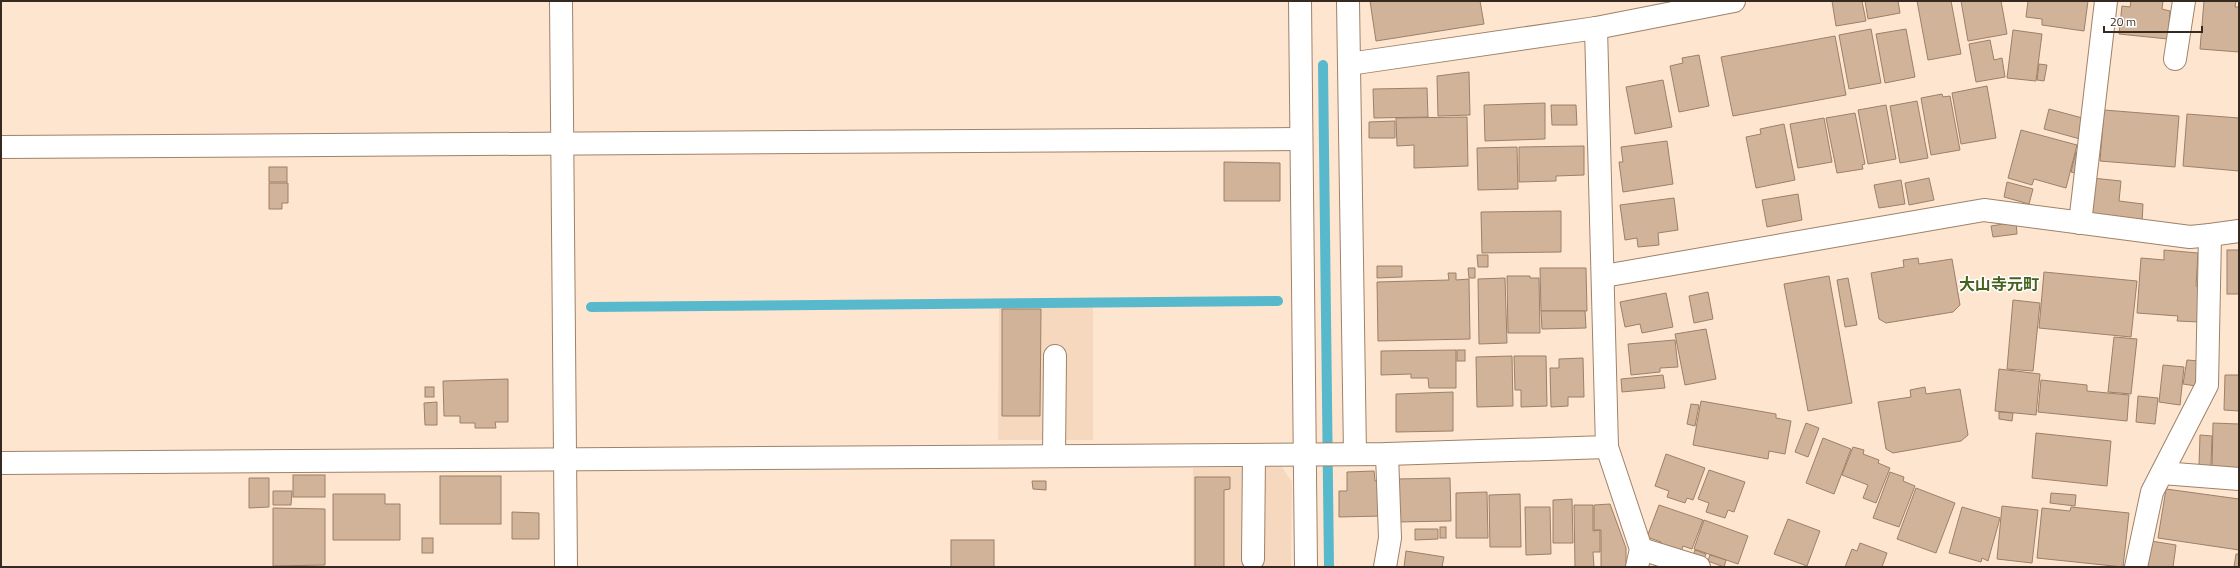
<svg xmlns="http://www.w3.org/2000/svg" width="2240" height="568" font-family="'Titillium Web','Noto Sans JP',sans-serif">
<rect width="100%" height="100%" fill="#fee5cf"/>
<g fill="#f6d8bf">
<path d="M999,307H1093V440H998Z"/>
<path d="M1282,467L1292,482L1291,567H1193V468Z"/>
</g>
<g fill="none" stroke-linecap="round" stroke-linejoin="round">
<g stroke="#59b9cc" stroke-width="10">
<path d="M1323,65L1329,567"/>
<path d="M591,307L1278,301"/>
</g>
</g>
<g fill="#d1b399" stroke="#9c8067">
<path d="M1370,1H1480L1484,24L1376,41Z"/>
<path d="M1832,1H1862L1866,21L1836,26Z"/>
<path d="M1865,1H1898L1900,13L1868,19Z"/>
<path d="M1917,1H1951L1961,54L1928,60Z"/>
<path d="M1961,1H2001L2007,34L1968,41Z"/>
<path d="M2028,1H2088L2084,31L2042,25V19L2026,17Z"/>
<path d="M2131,1H2163L2162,9L2170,11L2168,39L2119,34L2122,6L2130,7Z"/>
<path d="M2204,1H2236L2235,7H2239V52L2200,49Z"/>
<path d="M1871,29L1881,83L1849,89L1839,35Z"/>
<path d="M1906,29L1915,77L1885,83L1876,34Z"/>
<path d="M2013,30L2042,34L2036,81L2007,78Z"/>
<path d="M1835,36L1846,95L1733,116L1721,57Z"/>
<path d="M1990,40L1994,60L2002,58L2005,77L1976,82L1969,44Z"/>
<path d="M1699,55L1709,106L1679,112L1670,66L1683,63L1682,58Z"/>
<path d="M2039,64L2047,65L2044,81L2037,80Z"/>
<path d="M1469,72L1470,115L1438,116L1437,76Z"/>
<path d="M1663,80L1672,127L1635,134L1626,87Z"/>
<path d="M1987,86L1996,138L1961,144L1952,93Z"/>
<path d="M1427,88L1428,117L1374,118L1373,89Z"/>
<path d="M1942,94L1943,97L1950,96L1960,150L1931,155L1921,98Z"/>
<path d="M1917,101L1928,158L1900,163L1890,106Z"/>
<path d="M1545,103V139L1485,141L1484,105Z"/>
<path d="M1551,105H1576L1577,125H1552Z"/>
<path d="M1886,105L1896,159L1868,164L1858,110Z"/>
<path d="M2049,109L2086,119L2080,139L2044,129Z"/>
<path d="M2104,110L2179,116L2175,167L2100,161Z"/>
<path d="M1855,113L1865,164L1862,165L1863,169L1837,173L1826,118Z"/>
<path d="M2187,114L2239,118V171L2183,166Z"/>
<path d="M1467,117L1468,166L1414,168V145L1397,146L1396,118Z"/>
<path d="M1824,118L1832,162L1798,168L1790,124Z"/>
<path d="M1395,121V138H1369V122Z"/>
<path d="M1784,124L1795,180L1756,188L1746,137L1761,134L1760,129Z"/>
<path d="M2021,130L2077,145L2066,188L2034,179L2032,185L2008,178Z"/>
<path d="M1667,141L1673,184L1623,192L1619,162H1623L1621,147Z"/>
<path d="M1584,146V175L1556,176V181L1519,182V147Z"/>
<path d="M1517,147L1518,189L1478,190L1477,148Z"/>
<path d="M2076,152L2084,155L2079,174L2071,172Z"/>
<path d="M1224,162L1280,163V201H1224Z"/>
<rect x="269" y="167" width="18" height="15"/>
<path d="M1929,178L1934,200L1909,205L1905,183Z"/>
<path d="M2092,178L2121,181L2119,201L2143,204L2142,223L2090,214Z"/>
<path d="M1901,180L1905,204L1879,208L1874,185Z"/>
<path d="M2007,182L2033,189L2029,204L2004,197Z"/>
<path d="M269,183H288V203H282V209H269Z"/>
<path d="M1798,194L1802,220L1767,227L1762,200Z"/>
<path d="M1674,198L1678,230L1658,233L1659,245L1638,247L1637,238L1625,240L1620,205Z"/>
<path d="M1561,211V252L1482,253L1481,212Z"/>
<path d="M2016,222L2017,234L1993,237L1991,226Z"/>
<path d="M2164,250L2198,253L2196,286H2202L2200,322L2177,321L2178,316L2137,313L2141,258L2164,260Z"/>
<rect x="2227" y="250" width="12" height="44"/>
<path d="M1477,255H1488V267H1478Z"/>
<path d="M1918,258L1919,264L1952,259L1960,305L1953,312L1886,323L1879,319L1871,273L1904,267L1903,260Z"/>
<path d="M1377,266H1402V277L1377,278Z"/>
<path d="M1468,268H1475V278H1469Z"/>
<path d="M1540,268H1586L1587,311H1541Z"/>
<path d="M2044,272L2137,281L2131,337L2039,328Z"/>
<path d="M1448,273H1456V280L1469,279L1470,339L1378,341L1377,282L1449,280Z"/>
<path d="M1507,276H1530V278H1539L1540,333H1508Z"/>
<path d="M1829,276L1852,403L1808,411L1784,284Z"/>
<path d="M1505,278L1507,343L1479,344L1478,279Z"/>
<path d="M1848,278L1857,325L1845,327L1837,280Z"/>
<path d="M1708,292L1713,319L1694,323L1689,296Z"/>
<path d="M1666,293L1673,327L1642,333L1640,324L1625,327L1620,302Z"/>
<path d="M2013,300L2040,303L2033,371L2007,369Z"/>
<path d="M1002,309H1041L1040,416H1002Z"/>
<path d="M1541,311H1585L1586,328L1542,329Z"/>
<path d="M1706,329L1716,379L1685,385L1675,334Z"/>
<path d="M2114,337L2137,339L2131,394L2108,392Z"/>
<path d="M1675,340L1678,367L1660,368V372L1631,375L1628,344Z"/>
<path d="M1456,350V388H1429L1428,378H1411V374L1381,375V351Z"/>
<rect x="1457" y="350" width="8" height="11"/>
<path d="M1512,356L1513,406L1477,407L1476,357Z"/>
<path d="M1514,356H1546L1547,406L1521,407V390H1515Z"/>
<path d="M1583,358L1584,397H1568V406L1551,407L1550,368H1559V359Z"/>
<path d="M2187,360L2200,361L2196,386L2183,384Z"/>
<path d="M2163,365L2184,367L2180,405L2159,402Z"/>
<path d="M1999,369L2040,374L2036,415L1995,411Z"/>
<path d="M1663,375L1665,388L1622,392L1621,379Z"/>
<path d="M2225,375H2239V411L2224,410Z"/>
<path d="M508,379V422H495L496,428H475V423H460V416H444L443,381Z"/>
<path d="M2041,380L2087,385V391L2129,395L2127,421L2038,412Z"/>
<rect x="425" y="387" width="9" height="10"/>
<path d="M1925,387L1926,394L1960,389L1968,435L1961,441L1893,453L1886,449L1878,402L1911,397L1910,390Z"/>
<path d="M1453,392V431L1396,432V394Z"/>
<path d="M2138,396L2158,398L2155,424L2136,422Z"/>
<path d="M1701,401L1776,414V418L1791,421L1785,454L1769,451L1768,459L1693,445Z"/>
<path d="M437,402V425H425L424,403Z"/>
<path d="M1691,404L1699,405L1695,426L1687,424Z"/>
<path d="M1999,412L2013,413L2012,421L1999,419Z"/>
<path d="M1806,423L1819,428L1808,457L1795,452Z"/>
<path d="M2213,423L2239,424V468L2212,467Z"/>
<path d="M2036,433L2111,441L2107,486L2032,478Z"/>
<path d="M2200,435L2212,436L2211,466H2199Z"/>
<path d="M1823,438L1851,449L1834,494L1806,483Z"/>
<path d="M1853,447L1864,450L1863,454L1879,460L1878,463L1890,468L1876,503L1863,498L1868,485L1842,475Z"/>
<path d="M1666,454L1705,468L1693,500L1687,498L1685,503L1667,497L1669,491L1655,486Z"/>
<path d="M1709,470L1745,482L1734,512L1728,510L1725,518L1706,512L1709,503L1698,499Z"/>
<path d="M1374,471L1375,481L1381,480L1382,516L1339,517V491H1347V472Z"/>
<path d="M1890,472L1904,477L1903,481L1915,486L1899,527L1873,518Z"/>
<rect x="293" y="475" width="32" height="22"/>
<rect x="440" y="476" width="61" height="48"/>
<path d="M1195,477H1230V489L1224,490V567H1195Z"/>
<path d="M249,478H269V507L249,508Z"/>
<path d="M1450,478L1451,521L1396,522V479Z"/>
<path d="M1032,481H1046V490L1033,489Z"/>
<path d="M1916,488L1955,503L1936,553L1897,539Z"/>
<path d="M2166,489L2239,499V550L2158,538Z"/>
<path d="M273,491H292L291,505H273Z"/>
<path d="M1487,492L1488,538H1456V493Z"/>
<path d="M2051,493L2076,495L2075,506L2050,503Z"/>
<path d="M333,494H385V504H400V540H333Z"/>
<path d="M1520,494L1521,547H1490L1489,495Z"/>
<path d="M1572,499L1573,543H1553V500Z"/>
<path d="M1610,504L1626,548V567H1601V530H1594V505Z"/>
<path d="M1574,505H1593V531L1600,530V552H1593L1594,567H1575Z"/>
<path d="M1659,505L1703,520L1692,549L1683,546L1681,552L1660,545L1661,542L1647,537Z"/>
<path d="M2002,506L2038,510L2032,563L1997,559Z"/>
<path d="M1525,507H1550L1551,554L1526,555Z"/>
<path d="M1962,507L2000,518L1988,561L1982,558L1981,562L1949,553Z"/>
<path d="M2071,507L2129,513L2123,567L2037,558L2042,508L2070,511Z"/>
<path d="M273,508L325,509V565L273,566Z"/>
<path d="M512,512L539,513V539H512Z"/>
<path d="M1788,519L1820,531L1807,566L1774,554Z"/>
<path d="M1704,520L1748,536L1738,564L1694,549Z"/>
<rect x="1440" y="527" width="6" height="11"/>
<path d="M1415,529H1438V539L1415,540Z"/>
<rect x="422" y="538" width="11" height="15"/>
<rect x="951" y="540" width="43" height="27"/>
<path d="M2151,541L2176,545L2173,567H2147Z"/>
<path d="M1860,543L1887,553L1882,567H1845L1852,549L1857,551Z"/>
<path d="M1695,550L1706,554L1703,561L1693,557Z"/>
<path d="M1406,551L1444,557L1442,567H1404Z"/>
<path d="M2236,554H2239V567H2234Z"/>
<path d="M1710,555L1726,560L1724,567L1708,561Z"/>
</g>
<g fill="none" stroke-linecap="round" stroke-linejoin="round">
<defs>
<g id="minor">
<path d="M561,1L566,567"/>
<path d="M1300,1L1306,567"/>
<path d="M1348,1L1355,454"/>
<path d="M2175,59L2184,1"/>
<path d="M1349,64L1596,28L1734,1"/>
<path d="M1,147L1301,139"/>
<path d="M2080,223L2106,1"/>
<path d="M1604,276L1984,210L2190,237L2210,235"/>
<path d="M1607,447L1641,549L1637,567"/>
<path d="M1054,456L1055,356"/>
<path d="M1,463L1387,454L1607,447L1596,28"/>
<path d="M2162,473L2239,479"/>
<path d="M1641,549L1699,567"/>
<path d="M1253,559L1254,455"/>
<path d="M1385,567L1390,538L1387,454"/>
<path d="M2136,567L2152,492L2207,385L2210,235L2239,231"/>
</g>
</defs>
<use href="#minor" stroke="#9e8269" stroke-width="24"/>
<use href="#minor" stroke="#fff" stroke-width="22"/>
</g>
<g text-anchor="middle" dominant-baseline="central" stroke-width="3" stroke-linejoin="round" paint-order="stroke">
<g font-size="16" font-weight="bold" fill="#45611e" stroke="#fff">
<text x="1999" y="284">大山寺元町</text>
</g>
</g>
<rect width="2240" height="568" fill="none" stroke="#362a20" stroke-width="4"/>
<path d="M2104 26v6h98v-6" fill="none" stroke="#362a20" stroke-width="2"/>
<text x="2110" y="26" font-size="12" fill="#362a20" stroke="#ffffff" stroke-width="3" paint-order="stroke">20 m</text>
</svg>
